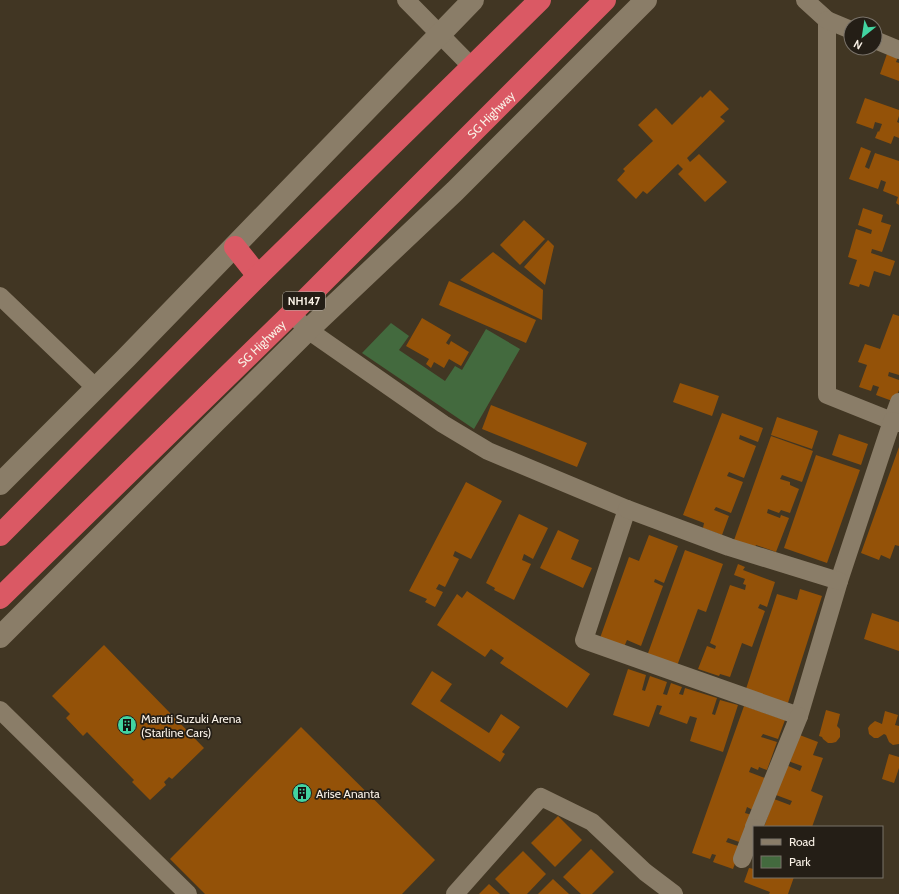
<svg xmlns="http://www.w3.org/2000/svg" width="899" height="894" font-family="Cabin,sans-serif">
<rect width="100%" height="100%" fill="#413623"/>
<path fill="#436a3e" d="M391,323L409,336L399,350L445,381L455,366L462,370L486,329L520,349L474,429L362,353Z"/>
<g fill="#945208">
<path d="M888,51L899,55L896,62L899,63V81L880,74Z"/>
<path d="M710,90L729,109L720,117L725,121L687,158L690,162L699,154L727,182L705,202L678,174L683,169L678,164L647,194L643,191L636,199L617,180L625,171L623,169L653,141L638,125L656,108L672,125L701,96L702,98Z"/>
<path d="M865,98L899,110V116L897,122L899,123V138L894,136L891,144L875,138L878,131L879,132L882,124L875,122L873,129L856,123Z"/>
<path d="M861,147L871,151L865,167L869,169L875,153L899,161V205L896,203L898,197L883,191L886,182L881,180L878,189L849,179Z"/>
<path d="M863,208L883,215L881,222L891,225L882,252L872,249L871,253L895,261L890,276L874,271L869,287L860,284L859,287L849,284L857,260L848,257L856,229L871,234L872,230L858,225Z"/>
<path d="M524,220L545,239L520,265L500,245Z"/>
<path d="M548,240L554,246L545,285L524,267Z"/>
<path d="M493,252L543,290L542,320L460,280Z"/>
<path d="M449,281L536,320L526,343L439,305Z"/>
<path d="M893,314L899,316V375L889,372L888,376L899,380V390L895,402L876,395L879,387L873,385L871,391L859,387L867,365L858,362L865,344L880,349Z"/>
<path d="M422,318L451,335L446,343L449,345L451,341L469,352L461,366L449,359L444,368L434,362L431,368L426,364L429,359L406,346Z"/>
<path d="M680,383L719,396L712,416L673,402Z"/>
<path d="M491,405L587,443L577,467L482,429Z"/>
<path d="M722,413L763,428L758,442L740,435L739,439L756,446L744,478L729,472L727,476L743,482L731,513L716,507L714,510L729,516L722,535L703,528L704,523L683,515Z"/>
<path d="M777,417L818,431L812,449L771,435Z"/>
<path d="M839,434L868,444L861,465L832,455Z"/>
<path d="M771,436L813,451L802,482L782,475L780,479L790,482V485L799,489L790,513L781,510L779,513L768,509L767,513L780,518L781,515L789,518L776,552L756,545L754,550L733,543Z"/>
<path d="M899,447V546L895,545L890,559L881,555L879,560L861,553Z"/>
<path d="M816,455L860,470L827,563L784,548Z"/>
<path d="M466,482L502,501L471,559L455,551L453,556L459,559L445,587L439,584L436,589L443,592L435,607L425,602L427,599L409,591Z"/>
<path d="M519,514L548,528L533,559L524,554L522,560L531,564L514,600L494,590L495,588L486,583Z"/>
<path d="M558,530L579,540L571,559L592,568L583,588L540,568Z"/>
<path d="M649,535L678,546L664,583L655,579L654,582L663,586L641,646L627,640L624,647L600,638L629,557L639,561Z"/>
<path d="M685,550L723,564L706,612L698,609L677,666L647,656Z"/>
<path d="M738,564L745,567L743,570L775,582L767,607L760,604L758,608L765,611L752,647L742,643L730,677L720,674L719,676L698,669L707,646L715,649L716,646L710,643L730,585L745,590L746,585L743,584L745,579L734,575Z"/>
<path d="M800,589L822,596L787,706L745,692L777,594L797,600Z"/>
<path d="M467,591L590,674L567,708L500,663L504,658L491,649L485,657L437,625L457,594L462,598Z"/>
<path d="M872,613L899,622V651L864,639Z"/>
<path d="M104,645L204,748L172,779L169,777L164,782L166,785L150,800L132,782L134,780L87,732L83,736L66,718L70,714L52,696Z"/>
<path d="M628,669L646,675L642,690L645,691L650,676L667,682L663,694L667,695L671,683L682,687L679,694L683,695L685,688L717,698L712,714L715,715L720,700L738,705L723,752L690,741L697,718L690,716L687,724L659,714L662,706L657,705L649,727L613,715Z"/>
<path d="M432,671L452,684L440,701L489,733L501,714L520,727L502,752L505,754L500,762L411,704Z"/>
<path d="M744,706L785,720L778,739L763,734L761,737L777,742L767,770L759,767L758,770L751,767L749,772L765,778L753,810L747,807L745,813L752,815L742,843L728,838L726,842L741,847L733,869L713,862L716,855L712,854L710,859L692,853Z"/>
<path d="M826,710L840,714L837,726L840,729V737L836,742L832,743H828L823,739L822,737L819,736Z"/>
<path d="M885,711L898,715L895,725L899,726V744L893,745L889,742L886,735L884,734L878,738H874L869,734L868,728L870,725L875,721L882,724Z"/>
<path d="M301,727L435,860L402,894H205L170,859Z"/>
<path d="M797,734L818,742L813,755L823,758L811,791L823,796L812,827H764L774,799L790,805L792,801L776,795L786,765L800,771L802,766L788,761Z"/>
<path d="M889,754L899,757V768L894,783L882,779Z"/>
<path d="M558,816L582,840L555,867L531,843Z"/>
<path d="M591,849L614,872L592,894H581L563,877Z"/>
<path d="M523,851L546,874L527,894H510L495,879Z"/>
<path d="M749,868L754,869V877H794L788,894H769L770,892L744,882Z"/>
<path d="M553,879L569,894H538Z"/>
<path d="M489,884L500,894H479Z"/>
</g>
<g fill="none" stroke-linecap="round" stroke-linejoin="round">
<g stroke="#8a7d68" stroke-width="18">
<path d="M406,0L472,67"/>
<path d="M805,0L827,20V395L892,421L899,402"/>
<path d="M827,20L851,30"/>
<path d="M875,40L899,50"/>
<path d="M0,296L96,388"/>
<path d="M298,320L308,330L443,424L488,451L627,509L584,640L799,716L839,581L892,421L899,423"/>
<path d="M627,509L729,547L839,581"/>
<path d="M0,710L188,894"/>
<path d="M754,827L799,716"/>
<path d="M742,859L754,828"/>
<path d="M455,894L541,797L592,822L645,872L674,894"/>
</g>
<g stroke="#8a7d68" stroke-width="22">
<path d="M0,484L126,358L473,0"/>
<path d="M0,637L216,421L308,330L455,191L646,0"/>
</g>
<g stroke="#da5964" stroke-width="22">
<path d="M235,247L258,276"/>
<path d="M0,535L258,276L540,0"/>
<path id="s1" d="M0,598L292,313L605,0"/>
</g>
</g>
<defs>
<symbol id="building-disc" viewBox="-11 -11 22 22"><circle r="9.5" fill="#42d4a1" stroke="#241e16"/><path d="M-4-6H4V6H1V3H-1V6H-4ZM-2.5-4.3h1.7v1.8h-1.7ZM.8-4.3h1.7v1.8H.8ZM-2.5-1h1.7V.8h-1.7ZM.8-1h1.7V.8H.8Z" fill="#111"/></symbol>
</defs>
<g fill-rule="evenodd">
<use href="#building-disc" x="116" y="714" width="22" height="22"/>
<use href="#building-disc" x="291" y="782" width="22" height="22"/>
</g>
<g text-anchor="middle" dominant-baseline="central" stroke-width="3.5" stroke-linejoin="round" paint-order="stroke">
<rect fill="#241e16" stroke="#b9b2a8" stroke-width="1" x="283" y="292" width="42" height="18" rx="3"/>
<g font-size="11" font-weight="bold" fill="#f9f1e6">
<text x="304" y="301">NH147</text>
</g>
<g font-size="12" fill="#f9f1e6" stroke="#241e16">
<text stroke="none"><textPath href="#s1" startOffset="689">SG Highway</textPath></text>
<text stroke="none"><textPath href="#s1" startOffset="365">SG Highway</textPath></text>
</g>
<g font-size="12" fill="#f9f1e6" stroke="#241e16" text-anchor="start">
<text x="141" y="718">Maruti Suzuki Arena<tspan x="141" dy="14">(Starline Cars)</tspan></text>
<text x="316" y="793">Arise Ananta</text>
</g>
</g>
<rect x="753" y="826" width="130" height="52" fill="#241e16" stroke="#797269"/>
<rect x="761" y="839" width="20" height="6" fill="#8a7d68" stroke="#797269"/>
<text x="789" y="846" font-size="12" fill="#f9f1e6">Road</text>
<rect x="761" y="856" width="20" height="12" fill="#436a3e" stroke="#797269"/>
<text x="789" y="866" font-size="12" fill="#f9f1e6">Park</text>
<g transform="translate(863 36) rotate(210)"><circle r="19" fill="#241e16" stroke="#797269"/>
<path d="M0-3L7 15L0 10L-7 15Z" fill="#42d4a1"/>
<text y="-6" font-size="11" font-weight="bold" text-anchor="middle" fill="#f9f1e6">N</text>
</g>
</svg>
